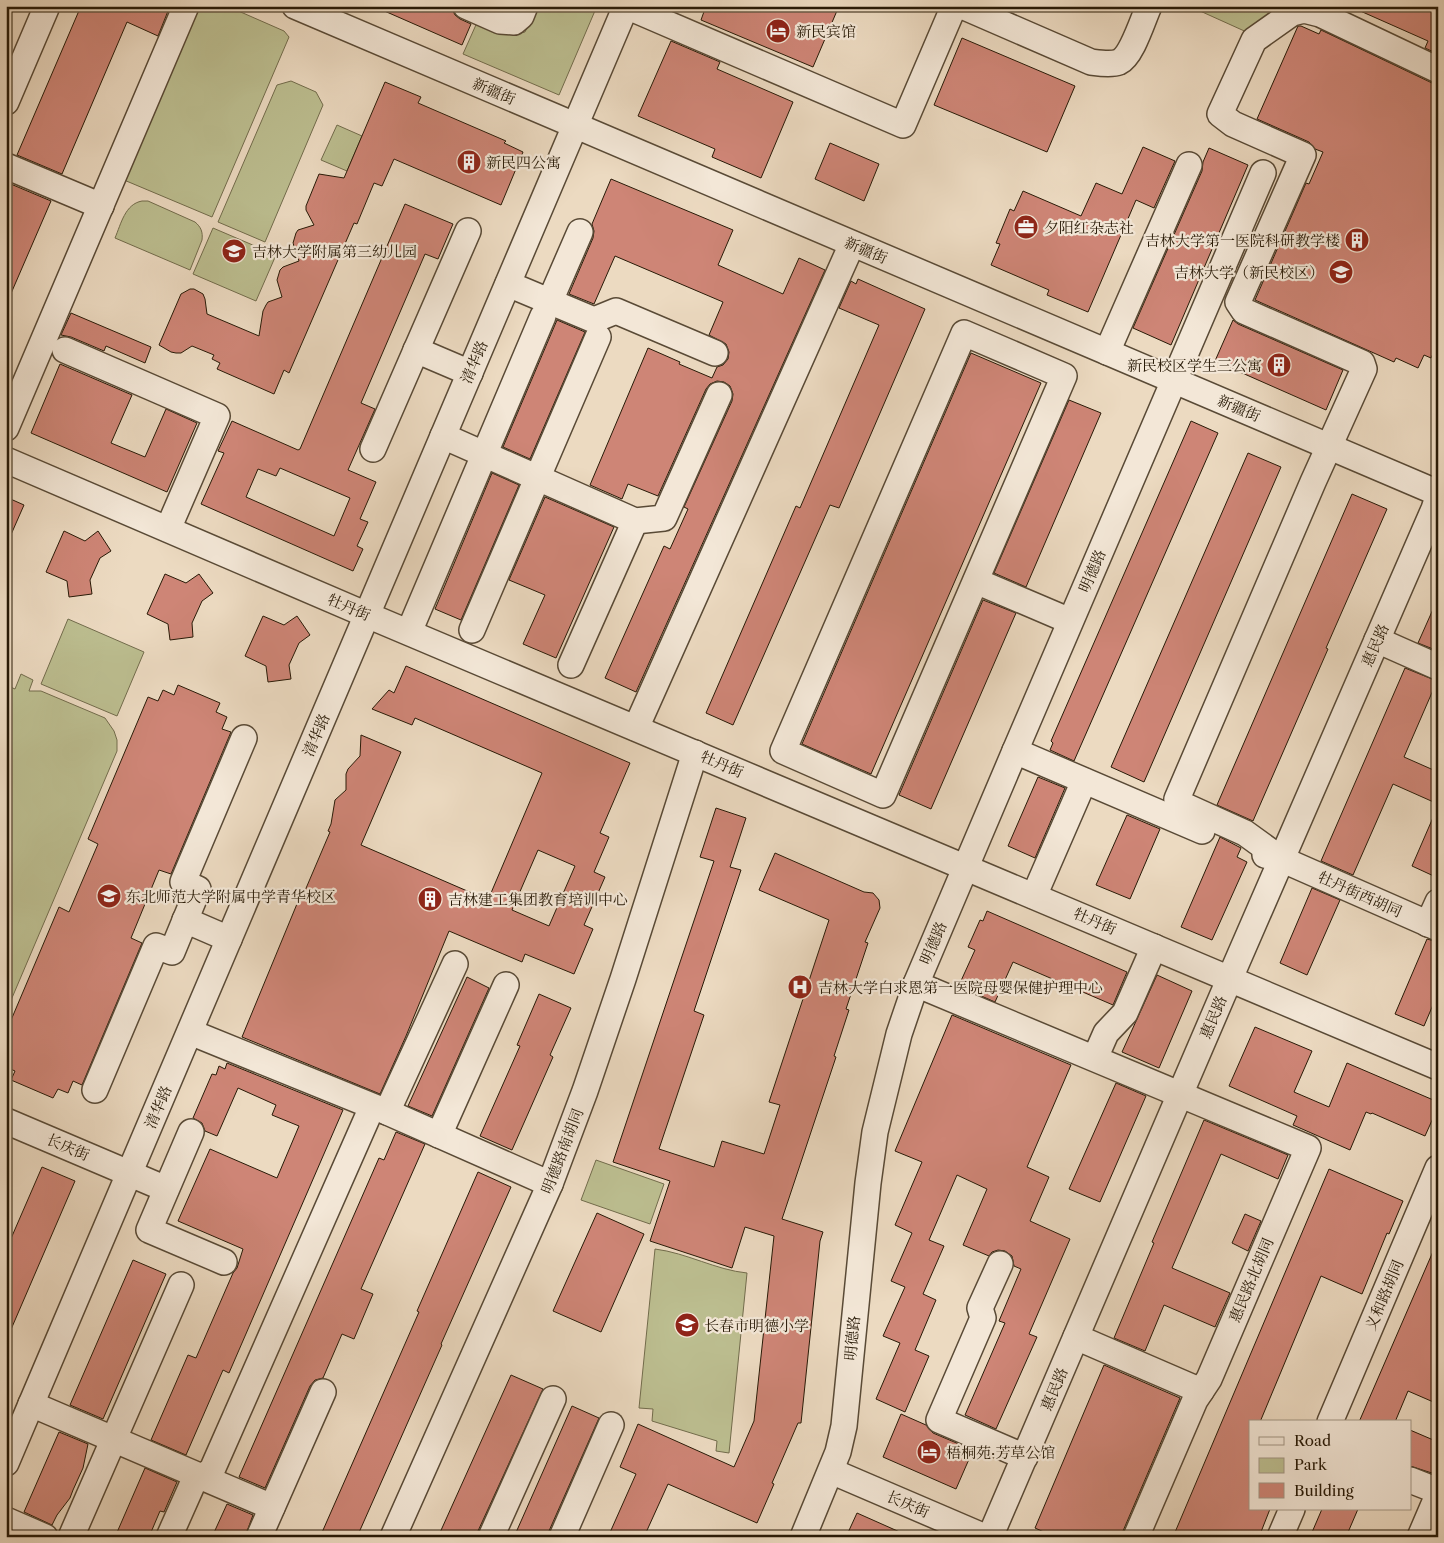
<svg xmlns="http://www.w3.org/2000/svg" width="1444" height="1543" font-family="'Libre Caslon Text','Noto Serif SC',serif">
<rect width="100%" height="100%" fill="#ecdac1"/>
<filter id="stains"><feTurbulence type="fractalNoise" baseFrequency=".004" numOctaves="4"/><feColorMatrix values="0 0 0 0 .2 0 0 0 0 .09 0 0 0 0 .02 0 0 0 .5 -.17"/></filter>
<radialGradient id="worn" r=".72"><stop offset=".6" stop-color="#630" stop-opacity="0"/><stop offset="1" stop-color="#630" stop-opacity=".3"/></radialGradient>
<g fill="#bcbe90" stroke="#726c4c">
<path d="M199,6H227L284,31L289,37L212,217L124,180Z"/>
<path d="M537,6H563L570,9L575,6H597L559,95L463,54L479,18C492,24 511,36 525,32Z"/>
<path d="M1189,6H1288L1251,34Z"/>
<path d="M291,81L316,92L323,105L265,242L218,222L277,85Z"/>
<path d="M337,125L362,136L347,171L321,160Z"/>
<path d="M142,201H148L195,222C201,227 203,232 202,240L190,270L115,238C121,224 125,204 142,201Z"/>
<path d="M213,228L276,255L256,301L193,274Z"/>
<path d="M68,619L144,652L117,716L41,684Z"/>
<path d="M21,674L33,680L29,691H41L105,718L114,731L117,740V751L6,1012V685L15,689Z"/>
<path d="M596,1160L664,1184L650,1224L581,1200Z"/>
<path d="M655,1249C687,1253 716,1270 747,1273L729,1453L716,1451L717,1441L652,1421L653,1409L639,1408Z"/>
</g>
<g fill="#ce8576" stroke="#281a07" fill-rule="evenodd">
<path d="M81,6H170L158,36L127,22L62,174L17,155Z"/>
<path d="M373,6H445L452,9L455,15L460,19L471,24L462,45Z"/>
<path d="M706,6H839L813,67L701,20Z"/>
<path d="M1349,6H1438V54L1425,48L1428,41Z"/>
<path d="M1298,26H1301L1319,34L1321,30L1432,83L1438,84V342L1431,358L1424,355L1418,368L1396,358L1394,362L1255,300L1306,183L1309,184L1323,152L1315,149L1309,142L1257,119Z"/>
<path d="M962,38L1075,86L1047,152L934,105Z"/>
<path d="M671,41L720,62L717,69L793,102L761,178L712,157L715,149L638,116Z"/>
<path d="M385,82L421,97L418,103L506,141L504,143L523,152L501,205L394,159L382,186L374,183L357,224L354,223L289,373L284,370L274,394L217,369L220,363L212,359L214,355L192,346L181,353H176L171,352L159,345L181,294L190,289H194L203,294L205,299L207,314L259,336L263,311L266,305L268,302L282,297L277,280L280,270L283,267L299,261L293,243L296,233L298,230L314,225L306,210V206L319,174L344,178Z"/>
<path d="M830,143L879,164L864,201L815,179Z"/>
<path d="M1143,147L1175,161L1154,208L1136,200L1088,312L1047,295L1049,290L991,265L1000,244L996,243L1010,209L1014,211L1023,191L1081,216L1096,183L1122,194Z"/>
<path d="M1209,148L1248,165L1171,345L1133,328L1202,171L1203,162Z"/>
<path d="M611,179L733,230L718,265L783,294L799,258L825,270L636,692L605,678L664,546L670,549L688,509L684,507L732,401L733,394L730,386L724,382L717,381L710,384L706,389L658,496L628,484L622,499L590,485L648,348L680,362L679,364L712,378L717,367L723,365L728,359L729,352L726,344L709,335L723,302L615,256L594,304L569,294L593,238L594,231L592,224Z"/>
<path d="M6,182L51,201L6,305Z"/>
<path d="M405,204L453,224L438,259L425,254L361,403L375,409L348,470L376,482L360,519L368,522L357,546L363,549L353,571L201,504L224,453L218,451L232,421L298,450L300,449ZM280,468L350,498L334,536L246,497L258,469L276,476Z"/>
<path d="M858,279L925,309L839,508L830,505L733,725L706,713L796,506L800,508L879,325L839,308L851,281L856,284Z"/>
<path d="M71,313L151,347L145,363L106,346L104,351L71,337L61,335Z"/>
<path d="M557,320L585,332L530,459L503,447Z"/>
<path d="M1233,320L1238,324L1343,370L1326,410L1215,361Z"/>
<path d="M971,353L1041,383L871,774L802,744Z"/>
<path d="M60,364L132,395L111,443L145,457L166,409L197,423L167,492L31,433Z"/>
<path d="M1069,400L1101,413L1026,587L994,573Z"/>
<path d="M1191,421L1218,433L1074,761L1050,750L1053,743L1051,741Z"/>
<path d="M1248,453L1281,467L1144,782L1111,767Z"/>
<path d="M492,473L519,485L461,620L435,609Z"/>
<path d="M1352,494L1387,509L1326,648L1328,649L1253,821L1217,805Z"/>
<path d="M6,497L24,505L6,546Z"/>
<path d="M545,497L614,527L556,658L523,644L545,595L509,580Z"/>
<path d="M64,531L85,541L98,531L111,551L100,558L90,580L92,594L69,597L67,581L46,572Z"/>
<path d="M165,574L186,583L199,574L213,593L202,601L192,623L193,637L170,640L168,624L147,614Z"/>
<path d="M1438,598V651L1418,643Z"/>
<path d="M983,600L1016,613L931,809L899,795Z"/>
<path d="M263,616L284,625L297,616L310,635L299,643L289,665L291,679L268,682L266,666L245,656Z"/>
<path d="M406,666L630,763L600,833L609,837L594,872L605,877L584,925L593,929L574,974L525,954L522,962L449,931L406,1036L380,1094L242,1037L299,899L301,900L330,832L328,831L331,824L335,800L346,790V774L348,769L360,756L361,735L401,752L361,845L488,900L542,773L415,718L412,725L372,709L389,690L394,693ZM538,850L575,866L549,926L512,910Z"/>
<path d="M1405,668L1437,681L1404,757L1438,772V804L1393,784L1353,875L1321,861Z"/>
<path d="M178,685L220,703L216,712L227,717L222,729L231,732L171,874L159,870L131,938L142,943L82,1085L73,1081L68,1093L58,1089L53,1098L11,1080L15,1071L6,1067V1032L59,907L69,912L98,844L88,839L148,697L158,701L163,690L174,695Z"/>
<path d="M1038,777L1065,788L1035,858L1008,846Z"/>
<path d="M1438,806V878L1412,866Z"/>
<path d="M716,808L746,818L730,867L741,870L694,1011L704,1015L659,1149L714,1167L722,1141L764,1154L780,1105L769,1102L829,920L759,890L775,853L864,892L873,893L879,900L880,908L865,942L868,943L846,1009L849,1010L834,1056L836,1057L782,1219L823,1232L820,1241L801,1423H798L772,1483L774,1484L757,1523L668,1484L644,1537H608L636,1474L620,1467L638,1424L734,1467L754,1421L774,1236L745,1227L732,1268L650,1241L670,1181L613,1162L714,861L700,857Z"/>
<path d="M1127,815L1160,829L1130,899L1096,885Z"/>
<path d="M1220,837L1241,848L1237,857L1247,862L1212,940L1181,927Z"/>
<path d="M1312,888L1340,900L1307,975L1280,963Z"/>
<path d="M987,911L1127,972L1113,1005L1013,962L995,1002L963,988L965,985L960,983L975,950L968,947L980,920L983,921Z"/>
<path d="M1427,939L1438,942V993L1424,1026L1395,1014Z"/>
<path d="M1157,975L1192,991L1159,1068L1122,1052Z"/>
<path d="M467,977L489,988L432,1116L408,1106Z"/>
<path d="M539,994L571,1008L550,1055L553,1057L512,1150L480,1136L520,1046L517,1045Z"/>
<path d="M952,1015L1071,1065L1027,1167L1049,1177L1030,1221L1070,1239L1029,1334L1037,1337L996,1429L965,1415L1005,1323L999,1321L1021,1269L1014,1266L1012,1256L1005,1251L998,1250L992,1252L989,1256L963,1245L987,1189L957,1175L929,1240L944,1246L923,1294L936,1300L915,1350L929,1356L905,1412L876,1399L900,1343L883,1336L905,1287L891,1281L912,1233L895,1225L922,1162L895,1151Z"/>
<path d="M1255,1027L1312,1051L1294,1092L1329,1107L1347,1063L1438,1102V1107L1425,1136L1372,1113L1371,1114L1366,1112L1350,1150L1293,1125L1297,1116L1229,1086Z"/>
<path d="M227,1063L343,1110L229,1373L223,1370L186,1455L151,1440L188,1355L196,1358L233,1273L237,1268L243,1249L178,1221L210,1149L277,1178L299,1126L272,1115L276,1105L238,1088L217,1136L205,1131L202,1123L193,1118L212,1074L216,1075L219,1066L225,1069Z"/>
<path d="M1116,1083L1146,1096L1100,1202L1069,1189Z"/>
<path d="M1204,1120L1288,1155L1278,1179L1221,1154L1172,1268L1230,1293L1215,1327L1164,1305L1145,1351L1114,1338L1154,1243L1152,1242Z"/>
<path d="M396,1132L425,1144L361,1289L373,1294L354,1339L342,1334L323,1378L315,1380L310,1386L265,1488L239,1477L379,1158L384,1160Z"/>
<path d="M42,1167L75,1181L6,1341V1250Z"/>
<path d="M1329,1169L1403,1201L1389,1234L1387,1233L1362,1294L1321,1276L1260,1422H1250V1509H1270L1259,1537H1173Z"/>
<path d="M478,1172L511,1187L441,1344L442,1345L357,1537H320L419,1312L417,1311Z"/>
<path d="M597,1213L644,1234L601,1332L553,1311Z"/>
<path d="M1245,1214L1261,1221L1248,1251L1232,1243Z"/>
<path d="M1438,1240V1404L1408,1391L1395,1422H1359Z"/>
<path d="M133,1260L166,1274L103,1419L70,1405Z"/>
<path d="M1104,1365L1180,1398L1123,1531L1122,1537H1055L1035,1528Z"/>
<path d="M511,1375L543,1389L478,1531L477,1537H438Z"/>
<path d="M572,1406L599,1418L549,1531L548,1537H514Z"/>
<path d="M901,1414L926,1425L933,1433L973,1450L956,1489L883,1457Z"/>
<path d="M1410,1430L1438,1442V1475L1410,1466Z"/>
<path d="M59,1432L88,1444L83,1468L73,1490L70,1498L57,1515L52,1525L24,1512Z"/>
<path d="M145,1468L177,1482L164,1512L160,1511L149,1537H115Z"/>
<path d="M227,1504L253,1515L245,1537H212Z"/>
<path d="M1322,1509H1358L1346,1537H1310Z"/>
<path d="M857,1513L911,1537H846Z"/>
</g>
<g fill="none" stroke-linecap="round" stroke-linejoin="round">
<defs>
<g id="minor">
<path d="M295,6L1438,493"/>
<path d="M466,6L500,21L514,22L521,16L525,6"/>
<path d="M626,6L903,125L954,6"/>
<path d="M962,6L1091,62C1099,63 1111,65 1119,62C1132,56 1143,19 1149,6"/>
<path d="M6,102L47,6"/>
<path d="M6,166L101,206"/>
<path d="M508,284L594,320L616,311L715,353"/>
<path d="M550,301L580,232"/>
<path d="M964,333L1064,376L883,795L783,751Z"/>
<path d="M65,350L217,416L168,529"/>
<path d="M416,350L470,373"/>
<path d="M1107,352L1189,165"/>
<path d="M6,428L186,6"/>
<path d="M443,436L635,521L664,518L719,395"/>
<path d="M373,449L468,231"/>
<path d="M6,460L367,615L1438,1067"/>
<path d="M976,581L1070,621"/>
<path d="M472,630L598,337"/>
<path d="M409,632L543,316"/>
<path d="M1377,640L1438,667"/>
<path d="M571,665L635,521"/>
<path d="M636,728L852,244"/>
<path d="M1015,751L1202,831"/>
<path d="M1265,855L1281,859L1438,928"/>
<path d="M1281,859L1245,833L1183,805L1177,799L1313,482L1364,369L1362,363L1244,311L1238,302L1303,155L1233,124L1220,114L1254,40L1292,13L1304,10L1320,14L1438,70"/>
<path d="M1034,896L1084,781"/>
<path d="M185,920L229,939"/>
<path d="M1428,924L1438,902"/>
<path d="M916,984L1308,1148L1209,1379L1195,1400L1136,1537"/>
<path d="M190,1032L387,1112L550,1184"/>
<path d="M1095,1058L1106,1033L1125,1013L1154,947"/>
<path d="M95,1090L156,946L172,952L198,889L183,882L244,738"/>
<path d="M387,1112L455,964"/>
<path d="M6,1121L166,1189"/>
<path d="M191,1132L149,1230L224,1262"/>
<path d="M439,1135L506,985"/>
<path d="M1000,1264L980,1308L983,1318L939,1420L1025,1457"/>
<path d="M1076,1337L1201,1391"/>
<path d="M31,1404L272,1507"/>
<path d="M1330,1422L1438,1168"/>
<path d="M6,1463L626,6"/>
<path d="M831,1471L985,1537"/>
<path d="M1410,1480L1438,1491"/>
<path d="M6,1520L45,1537"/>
<path d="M71,1537L181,1285"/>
<path d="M169,1537L193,1483L212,1470L372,1107"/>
<path d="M259,1537L323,1392"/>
<path d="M393,1537L550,1184L585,1091L623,979L695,753"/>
<path d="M491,1537L553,1399"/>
<path d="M562,1537L611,1425"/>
<path d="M803,1537L838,1452L844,1426L868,1183L875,1132L899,1034L916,984L1015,751L1263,173"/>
<path d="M990,1537L1230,978L1434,509L1438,497"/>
<path d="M1280,1537L1292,1509"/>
<path d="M1420,1537L1438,1495"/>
</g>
</defs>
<use href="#minor" stroke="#594a36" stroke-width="28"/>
<use href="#minor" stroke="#f3e7d7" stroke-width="25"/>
</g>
<defs>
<symbol id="hotel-disc" viewBox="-11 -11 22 22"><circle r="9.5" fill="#8f2418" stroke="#f3e7d7"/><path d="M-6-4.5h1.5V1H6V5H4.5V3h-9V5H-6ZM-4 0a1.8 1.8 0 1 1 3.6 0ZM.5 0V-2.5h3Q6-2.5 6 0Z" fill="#fff"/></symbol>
<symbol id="building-disc" viewBox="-11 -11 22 22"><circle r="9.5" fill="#8f2418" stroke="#f3e7d7"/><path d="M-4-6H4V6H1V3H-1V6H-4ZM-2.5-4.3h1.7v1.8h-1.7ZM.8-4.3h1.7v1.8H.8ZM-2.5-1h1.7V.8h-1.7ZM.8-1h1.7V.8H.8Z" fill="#fff"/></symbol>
<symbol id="office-disc" viewBox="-11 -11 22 22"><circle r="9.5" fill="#8f2418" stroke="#f3e7d7"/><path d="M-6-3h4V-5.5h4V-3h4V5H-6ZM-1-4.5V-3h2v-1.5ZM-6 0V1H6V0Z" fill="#fff"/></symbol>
<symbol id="school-disc" viewBox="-11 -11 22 22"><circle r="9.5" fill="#8f2418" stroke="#f3e7d7"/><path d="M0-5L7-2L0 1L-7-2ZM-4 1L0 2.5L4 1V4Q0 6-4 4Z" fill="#fff"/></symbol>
<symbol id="university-disc" viewBox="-11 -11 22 22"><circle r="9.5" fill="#8f2418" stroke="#f3e7d7"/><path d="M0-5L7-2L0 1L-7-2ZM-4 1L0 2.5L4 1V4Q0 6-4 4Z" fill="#fff"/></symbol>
<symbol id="hospital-disc" viewBox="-11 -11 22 22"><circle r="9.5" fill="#8f2418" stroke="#f3e7d7"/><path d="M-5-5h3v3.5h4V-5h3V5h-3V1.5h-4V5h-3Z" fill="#fff"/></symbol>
</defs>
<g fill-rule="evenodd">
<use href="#hotel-disc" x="764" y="17" width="28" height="28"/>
<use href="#building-disc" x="455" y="148" width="28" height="28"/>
<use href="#office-disc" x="1012" y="213" width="28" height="28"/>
<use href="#building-disc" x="1343" y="226" width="28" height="28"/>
<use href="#school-disc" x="220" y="237" width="28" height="28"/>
<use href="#university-disc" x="1327" y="258" width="28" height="28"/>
<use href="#building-disc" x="1265" y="351" width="28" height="28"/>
<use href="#school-disc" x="95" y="882" width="28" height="28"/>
<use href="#building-disc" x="416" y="885" width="28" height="28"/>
<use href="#hospital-disc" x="786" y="973" width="28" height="28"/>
<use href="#school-disc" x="673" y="1311" width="28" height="28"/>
<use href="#hotel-disc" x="915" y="1438" width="28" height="28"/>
</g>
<g text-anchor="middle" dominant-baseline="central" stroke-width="4.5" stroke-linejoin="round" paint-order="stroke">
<g font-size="15" fill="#281a07" stroke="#f3e7d7" text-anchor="start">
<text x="796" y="31">新民宾馆</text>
<text x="486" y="162">新民四公寓</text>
<text x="1044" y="227">夕阳红杂志社</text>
<text x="1340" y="240" text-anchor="end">吉林大学第一医院科研教学楼</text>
<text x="252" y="251">吉林大学附属第三幼儿园</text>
<text x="1324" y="272" text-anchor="end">吉林大学（新民校区）</text>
<text x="1262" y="365" text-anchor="end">新民校区学生三公寓</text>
<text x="126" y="896">东北师范大学附属中学青华校区</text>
<text x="448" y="899">吉林建工集团教育培训中心</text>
<text x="818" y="987">吉林大学白求恩第一医院母婴保健护理中心</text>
<text x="704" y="1325">长春市明德小学</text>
<text x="946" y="1452">梧桐苑·芳草公馆</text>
</g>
<g font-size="15" fill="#281a07" stroke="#f3e7d7">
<text transform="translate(494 91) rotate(23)">新疆街</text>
<text transform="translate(866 250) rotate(23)">新疆街</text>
<text transform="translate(474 362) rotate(-67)">清华路</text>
<text transform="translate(1239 408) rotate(23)">新疆街</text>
<text transform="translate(1092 571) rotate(-67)">明德路</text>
<text transform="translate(349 607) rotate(23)">牡丹街</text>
<text transform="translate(1375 645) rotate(-66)">惠民路</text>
<text transform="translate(316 735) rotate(-67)">清华路</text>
<text transform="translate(722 764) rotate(23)">牡丹街</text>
<text transform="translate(1360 894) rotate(24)">牡丹街西胡同</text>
<text transform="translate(1095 921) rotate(23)">牡丹街</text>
<text transform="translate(933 943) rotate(-67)">明德路</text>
<text transform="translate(1213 1017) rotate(-67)">惠民路</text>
<text transform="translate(158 1107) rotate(-67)">清华路</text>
<text transform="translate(68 1147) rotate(23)">长庆街</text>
<text transform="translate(562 1151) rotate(-69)">明德路南胡同</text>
<text transform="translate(1251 1280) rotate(-67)">惠民路北胡同</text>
<text transform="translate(1384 1295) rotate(-67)">义和路胡同</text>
<text transform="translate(852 1338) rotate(-85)">明德路</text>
<text transform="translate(1054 1389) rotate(-67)">惠民路</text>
<text transform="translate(908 1504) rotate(23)">长庆街</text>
</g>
</g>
<rect width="1444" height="1543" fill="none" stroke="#ecdac1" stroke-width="25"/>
<rect x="8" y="8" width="1429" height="1528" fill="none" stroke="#281a07" stroke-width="2.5"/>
<rect x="12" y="12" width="1419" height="1518" fill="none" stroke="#281a07"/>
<rect x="1249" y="1420" width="162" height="90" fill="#f3e7d7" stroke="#a29584"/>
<rect x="1259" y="1437" width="25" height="8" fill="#f3e7d7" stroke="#a29584"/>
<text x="1294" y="1446" font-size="15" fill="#281a07">Road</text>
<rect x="1259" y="1458" width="25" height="15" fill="#bcbe90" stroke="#a29584"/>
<text x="1294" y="1470" font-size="15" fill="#281a07">Park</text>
<rect x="1259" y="1483" width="25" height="15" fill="#ce8576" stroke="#a29584"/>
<text x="1294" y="1496" font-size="15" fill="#281a07">Building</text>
<rect width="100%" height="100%" filter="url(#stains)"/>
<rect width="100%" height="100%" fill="url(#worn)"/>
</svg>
